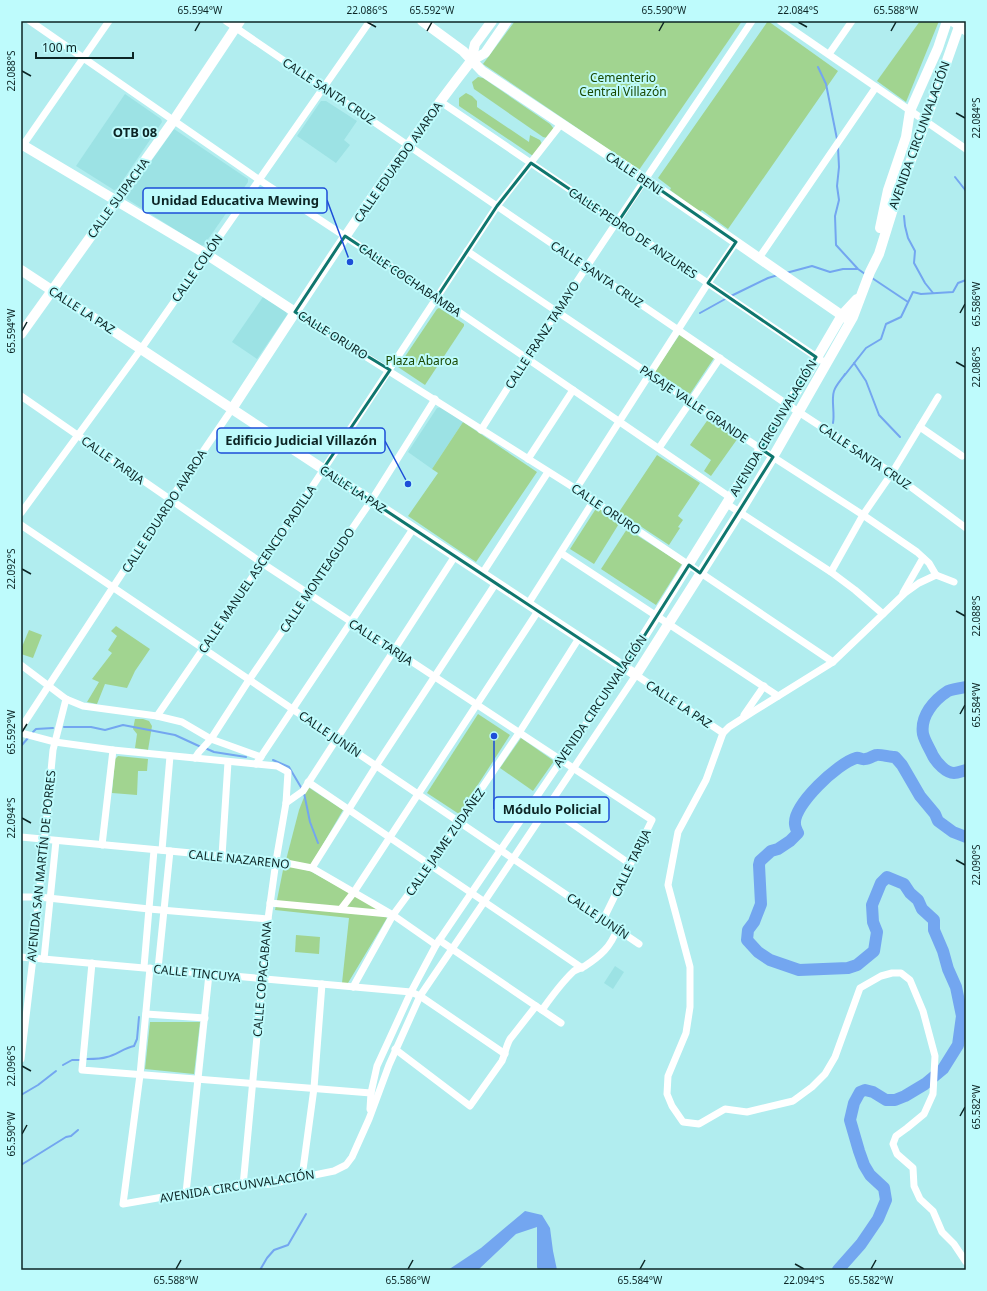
<svg xmlns="http://www.w3.org/2000/svg" width="987" height="1291" font-family="'Noto Sans',sans-serif">
<rect width="100%" height="100%" fill="#b1edef"/>
<g fill="#9ce2e4">
<path d="M125,94L161,119L162,122L117,189L114,190L76,166Z"/>
<path d="M321,101H326L357,121L344,140L350,145L336,163L297,136Z"/>
<path d="M174,129L248,179V182L204,245L201,246L127,199L126,197Z"/>
<path d="M263,297L286,311L287,315L257,359L232,342Z"/>
<path d="M441,407L463,422L432,469L408,452L437,408Z"/>
<path d="M615,966L624,972L613,989L604,983Z"/>
</g>
<g fill="#a1d490">
<path d="M515,21H742L639,170L483,64Z"/>
<path d="M768,21L838,71L728,229L702,210L700,212L670,190L671,188L658,178Z"/>
<path d="M920,21H939L906,102L877,81Z"/>
<path d="M478,77L483,78L550,124L554,129L547,138L543,137L474,89L472,82Z"/>
<path d="M466,93L472,96L477,101V107L529,142L530,135L540,140L542,144L533,156L459,106V98Z"/>
<path d="M439,308L464,324V326L425,385L398,367L437,309Z"/>
<path d="M680,334L714,358L690,394L655,371Z"/>
<path d="M709,418L738,438L711,476L704,471L711,460L690,445Z"/>
<path d="M463,422L537,472L476,562L408,516L438,473L432,469Z"/>
<path d="M657,455L700,483L678,516L683,520L678,527L680,528L669,545L619,512Z"/>
<path d="M597,507L620,522L594,564L570,549Z"/>
<path d="M627,529L682,564L656,605L601,569Z"/>
<path d="M116,626L150,649L135,671L127,688L105,684L97,704L87,702L99,682L92,679L112,653L108,650L117,636L111,631Z"/>
<path d="M29,630L42,635L33,658L21,654V649Z"/>
<path d="M478,714L510,735L459,814L427,793Z"/>
<path d="M135,719H143L149,721L152,726L148,750L135,748L137,734L133,729Z"/>
<path d="M521,738L554,761L533,791L500,768Z"/>
<path d="M118,756L148,759L147,771H138L137,795L112,793L115,759Z"/>
<path d="M308,787L343,810L311,865L286,860L299,810Z"/>
<path d="M284,865L310,871L380,910L387,918L348,983H342L349,918L275,910Z"/>
<path d="M296,935L320,937L319,954L295,952Z"/>
<path d="M150,1022H200L194,1074L145,1069Z"/>
</g>
<path fill="#73a6f0" d="M525,1211L542,1215L550,1228L553,1251L557,1270H538L537,1267V1227L516,1234L478,1270H448L481,1248Z"/>
<g fill="none" stroke-linecap="round" stroke-linejoin="round">
<g stroke="#73a6f0" stroke-width="2">
<path d="M818,67L826,84L837,139"/>
<path d="M838,147L839,167L837,186L839,200L835,216L836,245L858,269L865,274"/>
<path d="M955,177L966,191"/>
<path d="M904,216L905,226L908,238L915,251L914,263L925,283L933,293"/>
<path d="M786,273L812,266L830,272L843,269H857"/>
<path d="M872,278L908,302"/>
<path d="M731,296L768,278L778,275"/>
<path d="M700,313L727,298"/>
<path d="M854,363L866,381L879,415L900,437"/>
<path d="M833,423C835,413 831,400 834,391C836,385 842,379 845,374L844,376L866,348L881,339L886,324L901,317L913,292L921,294L953,292L958,283L966,280"/>
<path d="M64,727H91L105,730L123,725L175,735L201,747"/>
<path d="M33,732L36,729L53,728"/>
<path d="M21,746L28,738"/>
<path d="M205,748L214,752L246,757"/>
<path d="M273,760L289,767L302,789"/>
<path d="M304,793L310,822L318,843"/>
<path d="M87,1059C93,1059 101,1059 107,1057C116,1055 124,1048 134,1046L137,1039L139,1017"/>
<path d="M63,1065L72,1060H80"/>
<path d="M21,1095L38,1085L56,1071"/>
<path d="M21,1165L66,1137L71,1136L78,1130"/>
<path d="M260,1270L267,1258L274,1250L288,1245L306,1214"/>
</g>
<g stroke="#73a6f0" stroke-width="12">
<path d="M966,687C960,688 953,689 948,691C934,700 920,716 923,734C925,742 930,749 933,756C937,763 946,773 954,773C958,773 962,771 966,770"/>
<path d="M838,1270L861,1244L878,1219L886,1200L884,1188L870,1175L864,1165L859,1151L850,1120L854,1103L860,1092L865,1090L873,1092L886,1100H895L905,1096L925,1084L943,1069L958,1045L962,1016L956,987L948,969L943,951L934,930V920L922,909L918,900L910,893L904,884L887,877L881,883L872,905L873,922L877,932L874,951L857,965L848,968L799,970L770,960L758,952L747,940L748,930L754,922L761,904L759,865L760,861L771,851L778,849L790,841L798,833C797,831 795,827 795,824C793,805 838,763 856,758C859,757 861,760 865,759C869,759 873,756 876,755C880,754 889,757 895,757L902,765L920,796L935,814L938,821L953,832L966,837"/>
</g>
<g stroke="#fff" stroke-width="7">
<path d="M30,21L258,179L437,297L731,498"/>
<path d="M226,21L788,405L892,473L966,528"/>
<path d="M780,21L966,149"/>
<path d="M950,21L966,32"/>
<path d="M829,54L852,21"/>
<path d="M441,102L821,360"/>
<path d="M21,148L109,21"/>
<path d="M467,251L773,457L863,515L917,552L929,563L936,575"/>
<path d="M759,258L876,87"/>
<path d="M295,312L576,489L833,662"/>
<path d="M21,396L262,563L652,820L603,920"/>
<path d="M920,427L962,456"/>
<path d="M481,430C568,291 661,157 752,21"/>
<path d="M659,448L720,358"/>
<path d="M528,459L573,390"/>
<path d="M576,489L708,283L736,242"/>
<path d="M727,504L831,572L855,590L883,614"/>
<path d="M21,513L141,349L370,21"/>
<path d="M21,525L639,944"/>
<path d="M561,553L778,696"/>
<path d="M831,572L863,515L892,473L938,397"/>
<path d="M482,574L548,472"/>
<path d="M954,582L936,575L919,583L905,593L833,662L754,711L729,727L723,733L706,780L678,832L668,885L690,967V1007L686,1033L668,1076L667,1094L672,1106L683,1122L699,1124L725,1109L747,1112L793,1101L812,1087L825,1074L835,1057L860,988L881,976L892,973H901L910,980L923,1011L935,1056L933,1094L924,1114L907,1128L896,1136L893,1144L897,1154L913,1168L914,1186L920,1199L933,1211L942,1232L954,1244L966,1262"/>
<path d="M903,593L923,558"/>
<path d="M528,604L594,500"/>
<path d="M21,665L66,699L83,706L157,716L182,722L211,739L261,757"/>
<path d="M744,715L764,686"/>
<path d="M157,716L262,563L497,206L561,124"/>
<path d="M21,728L170,500L232,409"/>
<path d="M21,733L55,742L113,750L277,766L288,772L286,803L276,861L268,919L243,1186"/>
<path d="M195,758L199,752L211,739L249,680L371,501L435,399"/>
<path d="M256,764L413,529"/>
<path d="M308,782L582,968"/>
<path d="M286,803L303,791L455,556"/>
<path d="M548,807L630,864"/>
<path d="M21,837L276,861L312,868L393,915L436,945"/>
<path d="M102,845L113,750"/>
<path d="M162,850L170,756"/>
<path d="M222,856L228,762"/>
<path d="M312,868L376,766L496,583"/>
<path d="M21,897H39L149,909L268,919"/>
<path d="M270,903L389,914"/>
<path d="M341,909L354,892L538,611"/>
<path d="M439,940L561,1023"/>
<path d="M21,957L411,992L420,996L505,1054"/>
<path d="M44,959L56,841"/>
<path d="M92,963L82,1070L371,1093"/>
<path d="M144,967L154,850"/>
<path d="M150,968L140,1075L123,1204L186,1193L238,1186L270,1184L334,1171L346,1165L352,1157L369,1119L389,1065L420,996L484,902L636,675L723,733"/>
<path d="M158,969L170,851"/>
<path d="M353,987L393,915L430,865L519,733L579,638"/>
<path d="M542,1010C552,996 561,983 574,971C577,969 581,968 585,966C600,956 611,947 617,929"/>
<path d="M146,1014L205,1018"/>
<path d="M395,1049L470,1106L502,1061C505,1054 506,1046 510,1039L536,1006"/>
<path d="M21,1059L33,958L53,750L66,699"/>
<path d="M370,1109L371,1093L377,1066L411,992L436,945L624,668"/>
<path d="M302,1177L314,1088L322,984"/>
<path d="M186,1193L209,974"/>
</g>
<g stroke="#fff" stroke-width="10">
<path d="M422,21L463,51L482,71L646,180L850,321"/>
<path d="M471,61L475,44L492,21"/>
<path d="M21,144L206,254L295,312"/>
<path d="M880,228L888,190L906,137L910,111L938,48L947,21"/>
<path d="M21,270L636,675L744,505L773,457L853,317L870,272L879,254L897,196L920,137L961,21"/>
<path d="M21,334L174,120L240,21"/>
<path d="M232,409C309,291 385,172 471,61L485,53L507,21"/>
<path d="M624,668L808,373L842,315L857,299"/>
</g>
</g>
<path fill="none" stroke="#0f766e" stroke-width="3" stroke-linejoin="round" d="M531,163L618,222L646,180L736,242L708,283L816,357L761,449L773,457L700,573L689,565L624,668L323,469L390,370L295,312L345,236L437,297L497,206Z"/>
<path fill="none" stroke="#0c2525" stroke-width="1.5" d="M367,22L376,27M798,22L807,27M195,31L200,22M427,31L432,22M659,31L664,22M891,31L896,22M22,71L31,76M956,113L965,118M960,313L965,304M22,331L27,322M956,362L965,367M22,569L31,574M956,611L965,616M960,714L965,705M22,732L27,724M22,818L31,823M956,860L965,865M22,1066L31,1071M960,1116L965,1107M22,1134L27,1125M795,1264L804,1269M176,1269L181,1260M408,1269L413,1260M640,1269L645,1260M871,1269L876,1260"/>
<g text-anchor="middle" dominant-baseline="central" stroke-width="4" stroke-linejoin="round" paint-order="stroke">
<g font-size="12" fill="#184700" stroke="#befbfc">
<text x="623" y="77">Cementerio<tspan x="623" dy="14">Central Villazón</tspan></text>
<text x="422" y="360">Plaza Abaroa</text>
</g>
<g font-size="12" fill="#0c2525" stroke="#befbfc">
<text transform="translate(329 91) rotate(34)">CALLE SANTA CRUZ</text>
<text transform="translate(919 135) rotate(-70)">AVENIDA CIRCUNVALACIÓN</text>
<text transform="translate(398 162) rotate(-55)">CALLE EDUARDO AVAROA</text>
<text transform="translate(634 173) rotate(34)">CALLE BENI</text>
<text transform="translate(118 198) rotate(-54)">CALLE SUIPACHA</text>
<text transform="translate(633 233) rotate(34)">CALLE PEDRO DE ANZURES</text>
<text transform="translate(197 268) rotate(-55)">CALLE COLÓN</text>
<text transform="translate(597 274) rotate(34)">CALLE SANTA CRUZ</text>
<text transform="translate(410 280) rotate(34)">CALLE COCHABAMBA</text>
<text transform="translate(82 310) rotate(33)">CALLE LA PAZ</text>
<text transform="translate(333 335) rotate(32)">CALLE ORURO</text>
<text transform="translate(542 335) rotate(-57)">CALLE FRANZ TAMAYO</text>
<text transform="translate(694 404) rotate(34)">PASAJE VALLE GRANDE</text>
<text transform="translate(773 428) rotate(-59)">AVENIDA CIRCUNVALACIÓN</text>
<text transform="translate(865 456) rotate(34)">CALLE SANTA CRUZ</text>
<text transform="translate(113 460) rotate(35)">CALLE TARIJA</text>
<text transform="translate(353 489) rotate(33)">CALLE LA PAZ</text>
<text transform="translate(606 509) rotate(34)">CALLE ORURO</text>
<text transform="translate(164 511) rotate(-57)">CALLE EDUARDO AVAROA</text>
<text transform="translate(257 569) rotate(-56)">CALLE MANUEL ASCENCIO PADILLA</text>
<text transform="translate(317 580) rotate(-56)">CALLE MONTEAGUDO</text>
<text transform="translate(381 642) rotate(33)">CALLE TARIJA</text>
<text transform="translate(600 701) rotate(-56)">AVENIDA CIRCUNVALACIÓN</text>
<text transform="translate(679 704) rotate(33)">CALLE LA PAZ</text>
<text transform="translate(330 734) rotate(34)">CALLE JUNÍN</text>
<text transform="translate(445 842) rotate(-55)">CALLE JAIME ZUDAÑEZ</text>
<text transform="translate(239 859) rotate(6)">CALLE NAZARENO</text>
<text transform="translate(631 863) rotate(-64)">CALLE TARIJA</text>
<text transform="translate(41 866) rotate(-84)">AVENIDA SAN MARTÍN DE PORRES</text>
<text transform="translate(598 916) rotate(34)">CALLE JUNÍN</text>
<text transform="translate(197 973) rotate(6)">CALLE TINCUYA</text>
<text transform="translate(262 979) rotate(-85)">CALLE COPACABANA</text>
<text transform="translate(237 1186) rotate(-9)">AVENIDA CIRCUNVALACIÓN</text>
</g>
<g font-size="13" font-weight="bold" fill="#0c2525" stroke="#befbfc">
<text x="135" y="132">OTB 08</text>
</g>
</g>
<path fill="none" stroke="#1d4ed8" stroke-width="1.5" d="M350 262L327 200M408 484L385 441M494 736L494 809"/>
<g fill="#1d4ed8" stroke="#befbfc" stroke-width="1.5">
<circle cx="350" cy="262" r="4"/>
<circle cx="408" cy="484" r="4"/>
<circle cx="494" cy="736" r="4"/>
</g>
<g fill="#befbfc" stroke="#1d4ed8" stroke-width="1.5">
<rect x="143" y="188" width="184" height="25" rx="4"/>
<rect x="217" y="428" width="168" height="25" rx="4"/>
<rect x="494" y="797" width="115" height="25" rx="4"/>
</g>
<g font-size="13" text-anchor="middle" font-weight="bold" fill="#0c2525">
<text x="235" y="205">Unidad Educativa Mewing</text>
<text x="301" y="445">Edificio Judicial Villazón</text>
<text x="552" y="814">Módulo Policial</text>
</g>
<rect width="987" height="1291" fill="none" stroke="#befbfc" stroke-width="44"/>
<path d="M36 52v6h97v-6" fill="none" stroke="#0c2525" stroke-width="2"/>
<text x="42" y="52" font-size="12" fill="#0c2525" stroke="#befbfc" stroke-width="3" paint-order="stroke">100 m</text>
<rect x="22" y="22" width="943" height="1247" fill="none" stroke="#0c2525" stroke-width="1.5"/>
<g font-size="10" text-anchor="middle" fill="#0c2525">
<text x="200" y="14">65.594°W</text>
<text x="367" y="14">22.086°S</text>
<text x="432" y="14">65.592°W</text>
<text x="664" y="14">65.590°W</text>
<text x="798" y="14">22.084°S</text>
<text x="896" y="14">65.588°W</text>
<text transform="translate(11 71) rotate(-90)" y="4">22.088°S</text>
<text transform="translate(976 118) rotate(-90)" y="4">22.084°S</text>
<text transform="translate(976 304) rotate(-90)" y="4">65.586°W</text>
<text transform="translate(11 331) rotate(-90)" y="4">65.594°W</text>
<text transform="translate(976 367) rotate(-90)" y="4">22.086°S</text>
<text transform="translate(11 569) rotate(-90)" y="4">22.092°S</text>
<text transform="translate(976 616) rotate(-90)" y="4">22.088°S</text>
<text transform="translate(976 705) rotate(-90)" y="4">65.584°W</text>
<text transform="translate(11 732) rotate(-90)" y="4">65.592°W</text>
<text transform="translate(11 818) rotate(-90)" y="4">22.094°S</text>
<text transform="translate(976 865) rotate(-90)" y="4">22.090°S</text>
<text transform="translate(11 1066) rotate(-90)" y="4">22.096°S</text>
<text transform="translate(976 1107) rotate(-90)" y="4">65.582°W</text>
<text transform="translate(11 1134) rotate(-90)" y="4">65.590°W</text>
<text x="176" y="1284">65.588°W</text>
<text x="408" y="1284">65.586°W</text>
<text x="640" y="1284">65.584°W</text>
<text x="804" y="1284">22.094°S</text>
<text x="871" y="1284">65.582°W</text>
</g>
</svg>
